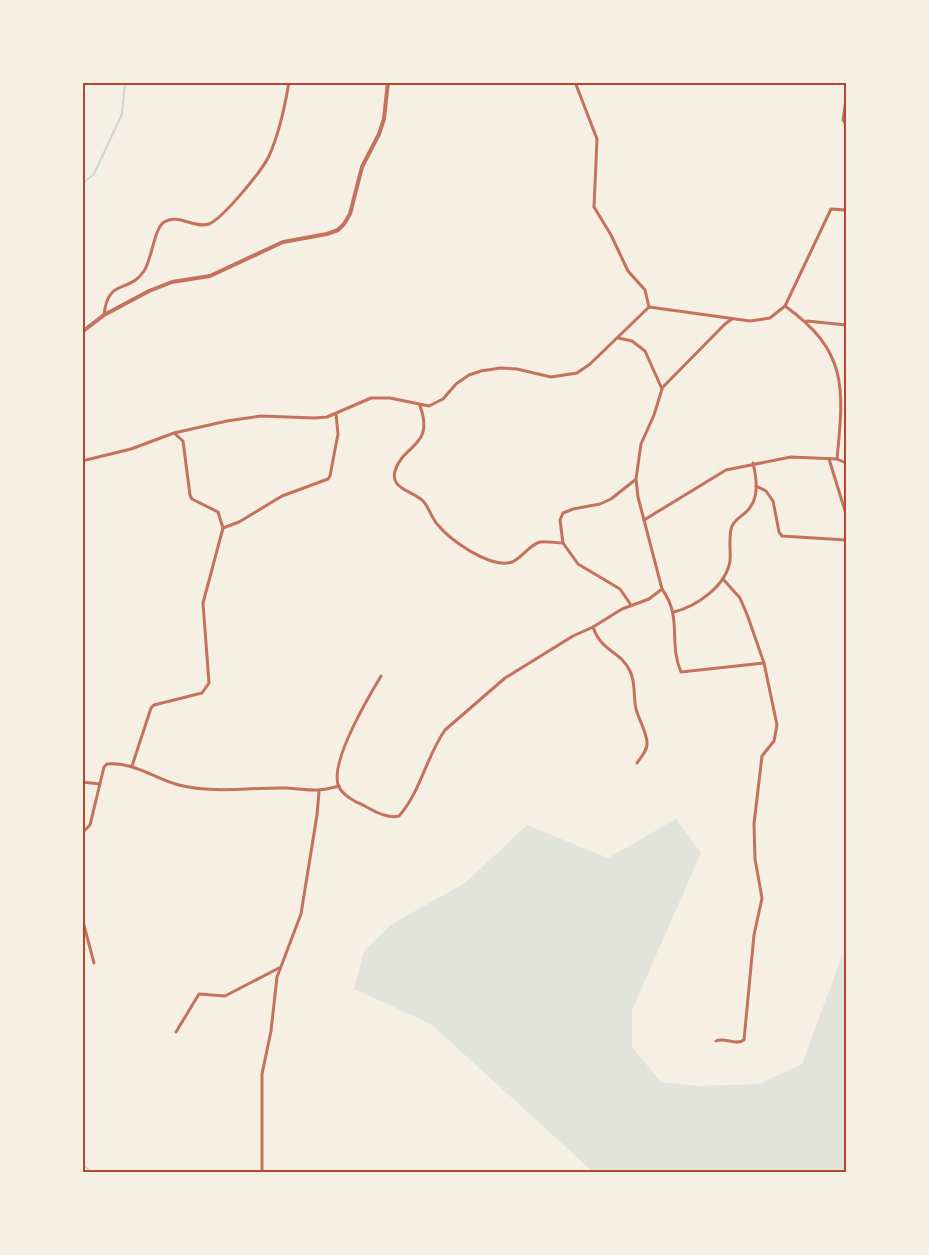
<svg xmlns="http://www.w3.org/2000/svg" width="929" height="1255" font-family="Inter,sans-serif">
<rect width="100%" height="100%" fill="#f6efe4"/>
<path fill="#e2e4dc" d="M676,819L701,853L632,1010V1047L661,1082L698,1086L759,1084L802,1064L846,945V1172H593L431,1024L354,989L364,951L392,924L465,883L527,825L608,858Z"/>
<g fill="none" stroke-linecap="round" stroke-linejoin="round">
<g stroke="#c9d6d2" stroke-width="2">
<path d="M82,184L94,174L122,114L125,82"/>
<path d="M82,1164L91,1172"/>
</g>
<g stroke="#c5725c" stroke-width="3">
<path d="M575,82L597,139L594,207L611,235L628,271L645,290L649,307"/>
<path d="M846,99L843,120L846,124"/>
<path d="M785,306C848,351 844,388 837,459L846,463"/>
<path d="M104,315C108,277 129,294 144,271C152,259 154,229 164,222C178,213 194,229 209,224C223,218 262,171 269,156C279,134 285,106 289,82"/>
<path d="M807,321L846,325"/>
<path d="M662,388L725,324L732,319"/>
<path d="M420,406C435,447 403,444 395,471C390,489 413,491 423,501C429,507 431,517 437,524C450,540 490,569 512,562C522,558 529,545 540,542C547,541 556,543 563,543"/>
<path d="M829,459L846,514"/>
<path d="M82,461L131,449L174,433L227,421L261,416L314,418L327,417L371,398H390L429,406L443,399L456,384L469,375L481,371L500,368L517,369L551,377L577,373L590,364L649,307L750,321L770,318L785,306L831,209L846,210"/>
<path d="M756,486L766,491L773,501L779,532L782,536L846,540"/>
<path d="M644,520L726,470L791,457L837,459"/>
<path d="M223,528L239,522L282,496L328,479L330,476L338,434L336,414"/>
<path d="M662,589C683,618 668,642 681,672L764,663"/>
<path d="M631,605L620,589L578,564L563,543L560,520L563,513L573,509L600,504L611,499L635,480"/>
<path d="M674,612C697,606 726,586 730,561C731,549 728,537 732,526C735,520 740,517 745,513C760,500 757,480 753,463"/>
<path d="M593,627C602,653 620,650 630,671C636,683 633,696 636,709C639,720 646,731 647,742C648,750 641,757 637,763"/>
<path d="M381,676C369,696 328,765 339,787C343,795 355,802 363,805C374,811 387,819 399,816C421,791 426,757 445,730L505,678L573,636L593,627L622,609L649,599L662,589L638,497L636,479L641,444L654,415L662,389L645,351L632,341L618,338"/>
<path d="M132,766L151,708L154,705L202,693L209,683L203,603L223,528L218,512L192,499L190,495L183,441L174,433"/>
<path d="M82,782L100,784"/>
<path d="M82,833L90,825L104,767L107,764C133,761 155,779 179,785C213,794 252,787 286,788C309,789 315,793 339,786"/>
<path d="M82,918L94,963"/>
<path d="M176,1032L199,994L225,996L279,968"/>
<path d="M716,1041C725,1037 736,1046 744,1040L754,935L762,898L755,859L754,824L762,756L774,741L777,725L764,663L748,617L740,598L723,579"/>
<path d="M262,1172V1074L271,1031L277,977L301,914L317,815L319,792"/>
</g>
<path stroke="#c5725c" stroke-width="4" d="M82,332L104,315L149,291L172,282L210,276L283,242L327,234L338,230L344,224L350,214L362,167L379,134L384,119L388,82"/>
</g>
<rect width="929" height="1255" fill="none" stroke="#f6efe4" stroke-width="168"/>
<rect x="84" y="84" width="761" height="1087" fill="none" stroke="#b5482f" stroke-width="2"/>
</svg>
